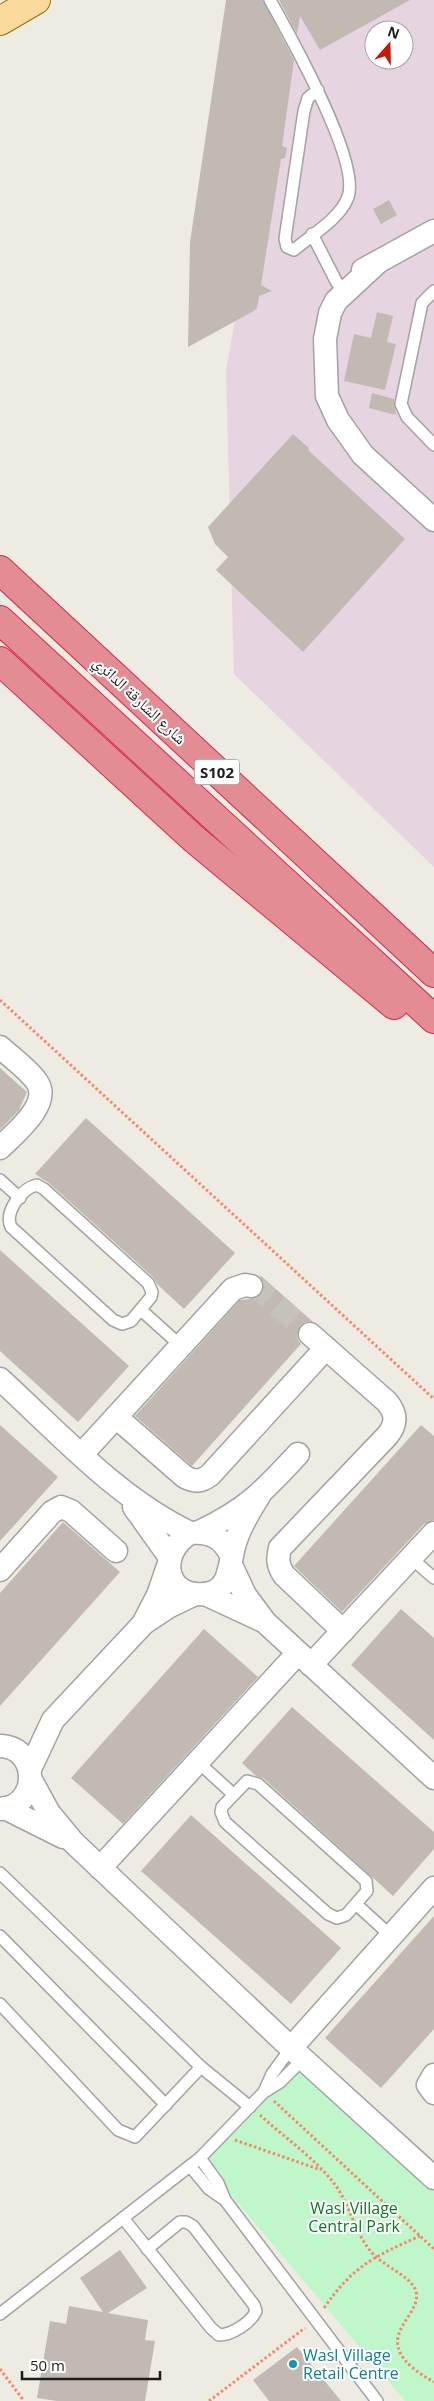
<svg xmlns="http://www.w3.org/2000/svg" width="434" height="2401" font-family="'Open Sans','Noto Naskh Arabic',sans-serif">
<rect width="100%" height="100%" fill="#eeebe2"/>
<path fill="#e6d4e1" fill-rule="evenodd" d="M294,0H434V867L234,674L226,370ZM374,30H404V60H374Z"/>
<path fill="#c0f7ca" d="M303,2059L434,2183V2401H405L200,2158Z"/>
<g fill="#c2bab2">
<path d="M226,0H263L294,60L282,146L287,148L285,158L281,159L261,285L272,291L259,296L257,308L252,312L188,347L190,242Z"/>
<path d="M279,0H410L320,50L300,16L297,34Z"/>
<path d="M389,200L397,215L381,224L373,209Z"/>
<path d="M377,312L393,316L387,342L396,344L385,390L344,381L354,334L371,338Z"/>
<path d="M372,393L394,399L396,415L369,408Z"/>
<path d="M293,434L309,448L308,450L405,539L303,652L216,570L228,557L215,544L208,527Z"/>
<path d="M0,1068L27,1092L19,1110L0,1130Z"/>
<path d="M86,1118L235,1253L184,1309L157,1284L153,1277L49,1183L35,1174Z"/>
<path d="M0,1250L129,1366L78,1422L0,1351Z"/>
<path d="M260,1275L312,1321L305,1322L300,1326L297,1338L301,1344L192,1466L135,1416L240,1300L255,1298L261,1295L264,1288Z"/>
<path d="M0,1425L58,1477L0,1541Z"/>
<path d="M421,1425L434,1436V1520L424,1524L342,1612L294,1566Z"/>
<path d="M63,1522L120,1572L0,1706V1593Z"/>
<path d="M401,1609L434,1638V1740L351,1665Z"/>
<path d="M204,1629L258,1677L123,1824L71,1778Z"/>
<path d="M292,1707L434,1832V1849L393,1896L263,1778L256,1776L242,1763Z"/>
<path d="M191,1815L341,1948L291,2004L141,1871Z"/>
<path d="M434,1916V2029L381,2088L325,2038Z"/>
<path d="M120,2250L147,2288L108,2313L148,2320L145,2340L155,2341L145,2401H57L37,2398L50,2321L66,2324L69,2306L103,2312L80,2278Z"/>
<path d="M297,2347L341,2401H269L253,2380Z"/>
</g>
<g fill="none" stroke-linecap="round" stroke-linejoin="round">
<path stroke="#c4c2ba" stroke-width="22" stroke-dasharray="22 11" stroke-linecap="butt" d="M251,1286L257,1288L310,1334"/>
<defs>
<g id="lane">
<path d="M270,0C289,34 361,162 348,197C340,219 311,235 294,250L287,247L285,239L304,111L308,98L318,90"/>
<path d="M312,234L337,283"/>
<path d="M434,291L422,303L401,404L407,417L434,445"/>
<path d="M0,1180L20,1198"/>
<path d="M37,1185L44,1189L148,1283L152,1292L151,1297L131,1321L122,1324L113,1320L11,1227C4,1212 22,1188 37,1185Z"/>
<path d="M141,1310L181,1346"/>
<path d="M411,1558L434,1578"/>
<path d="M198,1762L233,1794"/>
<path d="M247,1781L258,1784L366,1881L367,1891L346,1915L337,1918L328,1914L225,1822L221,1812L222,1807Z"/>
<path d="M0,1873L201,2067L250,2107"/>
<path d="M357,1905L391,1936"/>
<path d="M0,1936L166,2105"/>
<path d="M0,2004L118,2130L135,2137L201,2067"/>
<path d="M264,2092L272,2074L291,2048"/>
<path d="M200,2158L218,2183L225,2200L377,2401"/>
<path d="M190,2166L209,2189L225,2200"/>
<path d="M123,2218L211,2328L219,2335C231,2335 251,2323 256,2311L254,2305L193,2226L186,2222H180L147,2249"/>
<path d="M0,2314L200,2158L264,2092L280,2082L303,2059"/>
</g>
<g id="street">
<path d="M377,263L336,301L330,313L325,339L327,396L338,420L363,455L434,520"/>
<path d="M363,270L434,231"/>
<path d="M0,1047C12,1058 28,1069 37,1082C52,1104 14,1134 0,1148"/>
<path d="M310,1334L387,1402C397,1414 397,1424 387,1436L280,1548C277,1559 278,1566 284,1575L343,1631"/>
<path d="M0,1379C60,1434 116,1497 190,1533"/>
<path d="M116,1417L185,1477C195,1482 201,1482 210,1475L326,1348"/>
<path d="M82,1454L233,1289L245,1285L251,1286"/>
<path d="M134,1507L169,1556"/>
<path d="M199,1532C246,1510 264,1491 298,1454"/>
<path d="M231,1555C222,1537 209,1531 190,1533C156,1554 166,1598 204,1594C233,1592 228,1561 236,1540C241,1525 250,1510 259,1496"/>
<path d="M231,1565L245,1595L265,1622L434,1778"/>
<path d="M0,1570L52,1512L61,1507L71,1511L116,1551"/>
<path d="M205,1594L261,1620"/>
<path d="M144,1622L158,1595L168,1566"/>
<path d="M311,1665L434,1533"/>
<path d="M0,1746C40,1747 40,1807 0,1809"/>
<path d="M30,1769L53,1720L144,1623L168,1607L195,1594"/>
<path d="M31,1780L49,1813L73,1842L291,2048L434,2178"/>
<path d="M5,1808L63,1837"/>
<path d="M100,1868L298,1653"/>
<path d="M291,2048L434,1888"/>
<path d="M434,2075L428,2085L434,2093"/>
</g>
<path id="primary" d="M0,21L36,0"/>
<g id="highway">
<path d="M0,570L434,973"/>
<path d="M0,620L434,1019"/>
<path d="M0,661L194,839L394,1005"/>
</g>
</defs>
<use href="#lane" stroke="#a3a3a3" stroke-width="14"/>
<use href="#street" stroke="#a3a3a3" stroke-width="25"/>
<use href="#primary" stroke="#907104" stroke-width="30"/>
<use href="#highway" stroke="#d22951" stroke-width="30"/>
<g stroke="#f5886c" stroke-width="3" stroke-dasharray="2.5 2.5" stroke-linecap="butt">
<path d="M0,1000L434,1399"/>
<path d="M274,2101L434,2249"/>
<path d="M260,2115C284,2137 313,2157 333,2182C351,2205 354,2234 374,2255C385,2266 409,2276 415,2289C428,2317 357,2339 434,2382"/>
<path d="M235,2140L321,2170"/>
<path d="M324,2308C353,2266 375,2256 420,2236"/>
<path d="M0,2369L24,2401"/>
<path d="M209,2401L305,2328"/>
</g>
<use href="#lane" stroke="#fff" stroke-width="11"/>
<use href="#street" stroke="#fff" stroke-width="22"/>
<use href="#primary" stroke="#f9da9c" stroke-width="28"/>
<use href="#highway" stroke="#e38c93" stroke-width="28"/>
</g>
<circle fill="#0f9aa8" stroke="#fff" stroke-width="2" cx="293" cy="2364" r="5"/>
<g text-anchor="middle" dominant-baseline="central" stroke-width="4" stroke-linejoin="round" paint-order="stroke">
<rect fill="#fff" stroke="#606060" stroke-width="1" x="194.5" y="759.5" width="45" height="25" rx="4"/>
<g font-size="15" font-weight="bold" fill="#1c1c1c">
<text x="217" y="772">S102</text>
</g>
<g font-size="16" fill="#1c1c1c" stroke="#fff">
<text transform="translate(140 700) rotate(43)">شارع الشارقة الدائري</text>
</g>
<g font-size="16" fill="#0e7722" stroke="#fff">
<text x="354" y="2208">Wasl Village<tspan x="354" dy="18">Central Park</tspan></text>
</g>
<g font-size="16" fill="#0d838f" stroke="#fff" text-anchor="start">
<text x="303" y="2355">Wasl Village<tspan x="303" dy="18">Retail Centre</tspan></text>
</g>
</g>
<g transform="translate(389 45) rotate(20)"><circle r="24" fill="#ffffff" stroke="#a4a4a4"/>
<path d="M0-4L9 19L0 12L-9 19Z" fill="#c31906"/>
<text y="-8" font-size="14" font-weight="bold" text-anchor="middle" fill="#1c1c1c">N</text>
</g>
<path d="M22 2371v8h138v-8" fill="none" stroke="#1c1c1c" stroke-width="2.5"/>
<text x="30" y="2371" font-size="15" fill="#1c1c1c" stroke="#ffffff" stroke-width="4" paint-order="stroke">50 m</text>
</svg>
